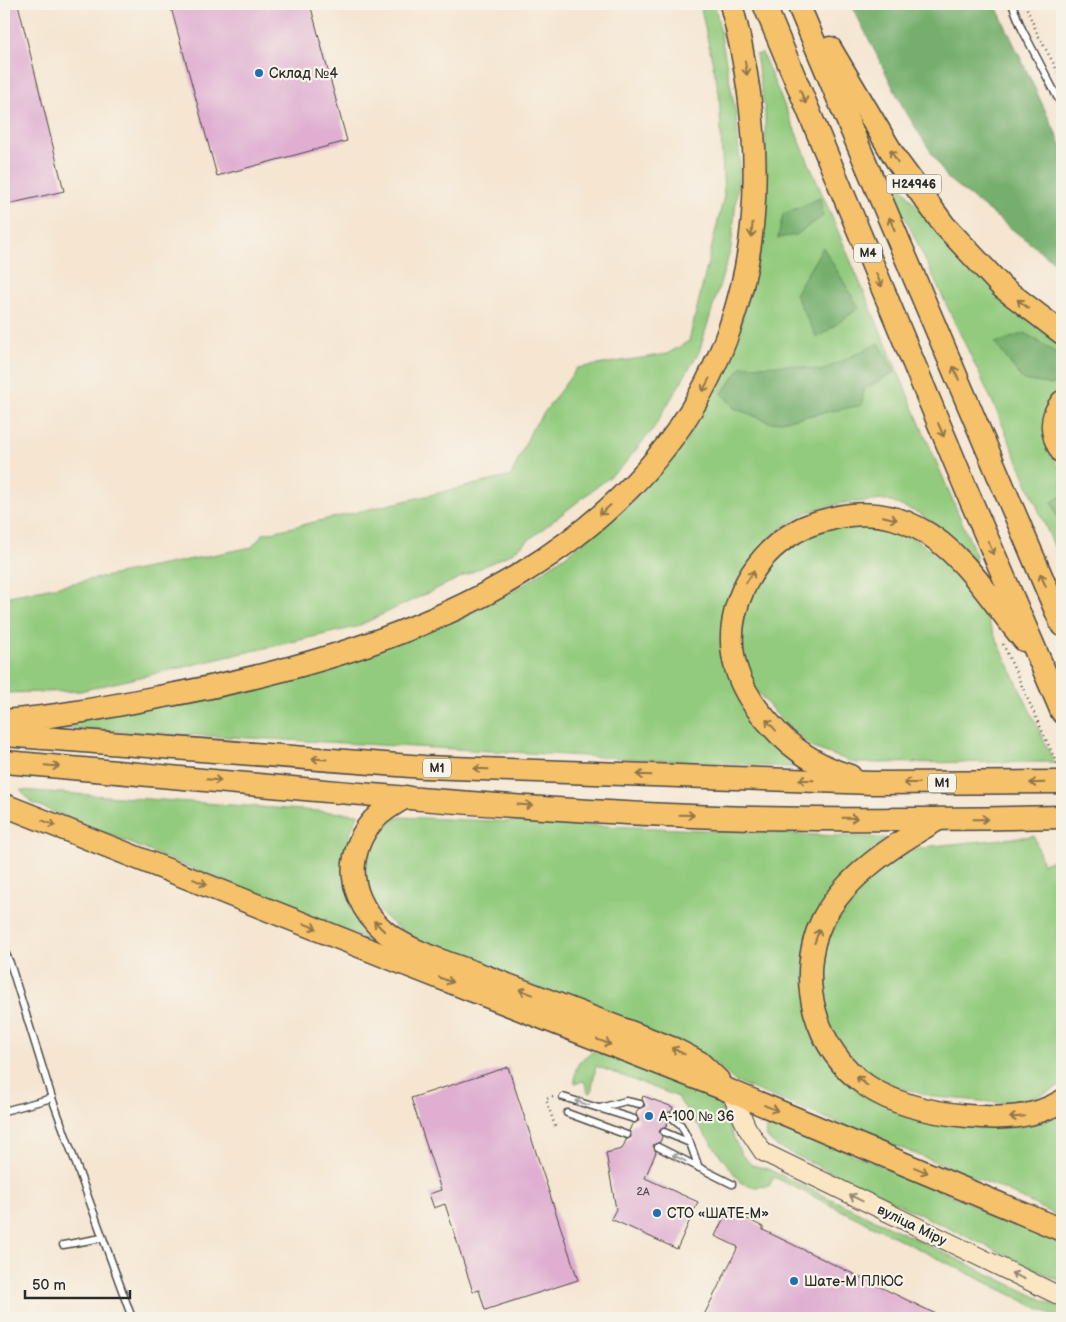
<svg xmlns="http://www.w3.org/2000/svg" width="1066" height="1322" font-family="'Balsamiq Sans',sans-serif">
<rect width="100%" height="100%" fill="#f7f3e8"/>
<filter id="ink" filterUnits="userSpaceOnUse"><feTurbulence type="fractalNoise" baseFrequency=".02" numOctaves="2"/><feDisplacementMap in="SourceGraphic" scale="10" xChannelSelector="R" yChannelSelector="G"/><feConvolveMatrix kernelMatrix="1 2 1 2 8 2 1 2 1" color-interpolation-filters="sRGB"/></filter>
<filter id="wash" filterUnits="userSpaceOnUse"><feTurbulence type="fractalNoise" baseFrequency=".0096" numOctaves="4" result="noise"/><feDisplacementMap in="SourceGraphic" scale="20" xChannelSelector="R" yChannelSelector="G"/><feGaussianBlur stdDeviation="1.12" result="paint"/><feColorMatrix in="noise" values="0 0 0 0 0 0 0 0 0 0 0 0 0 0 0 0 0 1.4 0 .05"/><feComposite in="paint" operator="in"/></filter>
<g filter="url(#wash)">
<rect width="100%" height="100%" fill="#f5e5d1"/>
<g fill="#93cb7e" stroke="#5f7b54">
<path d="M700,4H715L736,115L740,164L731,248L699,352L653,429L621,468L512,553L356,627L80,691L4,693V597L252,547L263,534L511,476L532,429L577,368L667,354L689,341L724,196L719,93Z"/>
<path d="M762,53L976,555L975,563L945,531L919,513L886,500L843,503L808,512L772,535L725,652L806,768L63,728L48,722L460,619L522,586L575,549L621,511L663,469L686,441L735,345L759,256L766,186L765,112L756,55Z"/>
<path d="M866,135L912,201L957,254L1062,343V391L1044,429L1056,463L1062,470V565L994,405Z"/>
<path d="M848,524L886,527L918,541L948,564L988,621L1054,762L855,763L813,748L783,722L755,689L743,654L740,622L752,585L781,553L814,533Z"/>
<path d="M20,790L359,814L351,830L346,857L351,904L363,926L379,945L32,803Z"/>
<path d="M400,817L887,838L860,862L819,908L818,1042L940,1123L980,1128L1018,1127L1045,1121L1062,1115V1218L1003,1189L736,1082L705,1055L415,939C400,929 384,920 374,904C363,886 361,845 375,829C382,822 391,820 400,817Z"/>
<path d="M1034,836L1043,864L1056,859L1062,849V1085L1031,1099L1002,1103L936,1097L896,1087L870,1075L852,1058L835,1034L825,1016L817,963L837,910L882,867L903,853L932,846Z"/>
<path d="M591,1052L602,1053L716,1097L741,1154L752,1165L768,1169L1062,1309V1318H1058L774,1177L769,1186L756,1187L741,1183L676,1096L596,1066L591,1093L588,1092L584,1081L575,1083C574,1066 578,1062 591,1052Z"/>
<path d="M775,1122L923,1183L1062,1244V1282L776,1146L767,1138L766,1129Z"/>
</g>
<g fill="#76af6d" stroke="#506d4c">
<path d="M851,4H995L1062,146V261L1054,262L948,179L904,109Z"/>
<path d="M820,198L823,216L796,235L778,238L783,214Z"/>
<path d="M823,247L859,308L817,338L795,294Z"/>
<path d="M1025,333L1058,354L1062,360V378L1052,385L1023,380L995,343Z"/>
<path d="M879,343L895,372L864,389L862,405L772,423L734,408L722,393L742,366L792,365L821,371Z"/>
<path d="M1062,495V530L1052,502Z"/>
</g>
<g id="blocks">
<g fill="#dfaed1">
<path d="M4,4H18L64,191L4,205Z"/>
<path d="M170,4H310L347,141L217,176Z"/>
<path d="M508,1067L578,1280L485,1310L479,1290L473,1292L445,1204L434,1208L429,1194L441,1190L411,1098Z"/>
<path d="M643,1096L673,1107L672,1111L665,1115L668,1121L666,1127L659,1131L662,1137L660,1142L653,1145L656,1152L645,1178L698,1202L677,1249L611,1219L616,1209L606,1153L622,1149L626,1140L631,1137L629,1131L632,1124L639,1121L636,1114L638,1109L645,1106L642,1099Z"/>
<path d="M728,1209L763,1227V1230L944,1318H711L704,1315L738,1247L715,1236Z"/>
</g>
</g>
</g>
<g filter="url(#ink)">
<use href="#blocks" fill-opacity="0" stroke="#494744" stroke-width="1"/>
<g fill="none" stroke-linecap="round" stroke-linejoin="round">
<defs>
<g id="lane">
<path d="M1012,4L1022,29L1062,106"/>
<path d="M4,950L10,963L52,1098"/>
<path d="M563,1097L634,1119"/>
<path d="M600,1108L626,1101L640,1104"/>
<path d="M4,1111L52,1098L132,1318"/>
<path d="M567,1113L627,1135"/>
<path d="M670,1116L681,1125L690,1143"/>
<path d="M664,1132L690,1143L699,1168"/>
<path d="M658,1147L732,1184"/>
<path d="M63,1245L102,1238"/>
</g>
<path id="secondary" d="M730,1091L747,1128L763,1152L1062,1297"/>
<g id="highway">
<path d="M764,4L972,503L1062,712"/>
<path d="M798,4L1062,625"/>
<path d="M830,48L897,161L944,225L1002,287L1062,333"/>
<path d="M1062,402C1049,418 1051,435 1062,452"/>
<path d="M4,721C56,717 107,707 159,697C282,675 415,639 522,573C736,441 793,240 731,4"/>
<path d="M4,735L424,767L872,783L1062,782"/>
<path d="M4,762C225,781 446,805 668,815C799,821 931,820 1062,817"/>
<path d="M850,776C817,766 791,749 769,723C755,708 742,688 736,668C721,617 749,558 795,532C806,525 821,521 834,518C863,511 892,514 918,528C963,551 992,602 1024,640"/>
<path d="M406,797C380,811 361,826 355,857C349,885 363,913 384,931C410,953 455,965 487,977C550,1001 612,1025 674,1049L699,1062L718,1080"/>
<path d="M4,805L402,963L730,1091L1062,1230"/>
<path d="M937,820C895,844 845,876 822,921C795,977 815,1051 867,1086C895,1105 934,1113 967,1116C1000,1119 1033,1119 1062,1101"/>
</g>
</defs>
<use href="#lane" stroke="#494744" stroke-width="9"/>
<use href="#secondary" stroke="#494744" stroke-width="20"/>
<use href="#highway" stroke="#494744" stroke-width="25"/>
<g stroke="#494744" stroke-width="2.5" stroke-dasharray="1 4" stroke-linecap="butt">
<path d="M1025,4L1037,33L1062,79"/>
<path d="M1003,644L1057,764"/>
<path d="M553,1097L546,1099L555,1126"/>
</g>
<use href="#lane" stroke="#fff" stroke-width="6"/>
<use href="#secondary" stroke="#fbe6c4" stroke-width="18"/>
<use href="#highway" stroke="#f5c16b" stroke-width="22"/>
</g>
<defs><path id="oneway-shaft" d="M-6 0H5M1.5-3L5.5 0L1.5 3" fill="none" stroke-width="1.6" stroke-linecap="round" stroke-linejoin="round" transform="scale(1.25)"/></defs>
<g stroke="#90764b">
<use href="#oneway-shaft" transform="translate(746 68) rotate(82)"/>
<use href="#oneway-shaft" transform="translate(803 97) rotate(67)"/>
<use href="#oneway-shaft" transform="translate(894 156) rotate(-121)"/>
<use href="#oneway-shaft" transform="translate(892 224) rotate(-113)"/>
<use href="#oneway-shaft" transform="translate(752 230) rotate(95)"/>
<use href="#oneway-shaft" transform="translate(879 280) rotate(67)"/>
<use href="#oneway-shaft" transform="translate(1023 304) rotate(-141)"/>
<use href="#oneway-shaft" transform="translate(956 373) rotate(-113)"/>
<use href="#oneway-shaft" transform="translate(706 385) rotate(118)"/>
<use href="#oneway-shaft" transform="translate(941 430) rotate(67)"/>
<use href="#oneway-shaft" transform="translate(605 510) rotate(138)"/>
<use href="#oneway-shaft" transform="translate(890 518) rotate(14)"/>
<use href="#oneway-shaft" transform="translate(991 548) rotate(66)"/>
<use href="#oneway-shaft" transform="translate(750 577) rotate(-57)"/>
<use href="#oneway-shaft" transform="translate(1043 580) rotate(-113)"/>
<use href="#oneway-shaft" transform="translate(771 725) rotate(-132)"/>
<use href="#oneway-shaft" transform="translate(319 759) rotate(-176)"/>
<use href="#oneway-shaft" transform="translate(52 766) rotate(5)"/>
<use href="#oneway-shaft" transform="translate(481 769) rotate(-178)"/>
<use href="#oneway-shaft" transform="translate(644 775) rotate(-178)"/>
<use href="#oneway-shaft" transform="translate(214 780) rotate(5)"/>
<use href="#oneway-shaft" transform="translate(806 780) rotate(-178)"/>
<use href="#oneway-shaft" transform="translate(911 783) rotate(-180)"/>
<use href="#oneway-shaft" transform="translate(1037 783) rotate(178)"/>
<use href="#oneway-shaft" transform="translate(525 805) rotate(4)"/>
<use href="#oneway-shaft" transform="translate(687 815) rotate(1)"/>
<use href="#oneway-shaft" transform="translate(850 818) rotate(1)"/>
<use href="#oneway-shaft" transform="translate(981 819) rotate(-1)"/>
<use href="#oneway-shaft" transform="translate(49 823) rotate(22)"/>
<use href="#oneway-shaft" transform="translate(200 882) rotate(22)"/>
<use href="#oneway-shaft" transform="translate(310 926) rotate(22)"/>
<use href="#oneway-shaft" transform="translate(379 926) rotate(-135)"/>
<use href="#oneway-shaft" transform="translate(817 936) rotate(-70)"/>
<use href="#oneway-shaft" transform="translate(446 980) rotate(21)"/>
<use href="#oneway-shaft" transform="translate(526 992) rotate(-159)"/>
<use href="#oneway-shaft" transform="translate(604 1042) rotate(21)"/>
<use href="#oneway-shaft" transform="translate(678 1051) rotate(-153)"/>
<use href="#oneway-shaft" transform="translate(862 1081) rotate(-139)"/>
<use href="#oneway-shaft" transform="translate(771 1108) rotate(23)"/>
<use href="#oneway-shaft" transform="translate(1017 1117) rotate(174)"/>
<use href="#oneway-shaft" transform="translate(921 1170) rotate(23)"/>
</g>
<g stroke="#a0a0a0">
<use href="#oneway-shaft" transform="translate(582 1103) rotate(-162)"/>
<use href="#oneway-shaft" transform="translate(679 1158) rotate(-154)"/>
</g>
<g stroke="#938878">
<use href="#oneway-shaft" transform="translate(856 1198) rotate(-154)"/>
<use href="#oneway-shaft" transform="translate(1018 1276) rotate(-154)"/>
</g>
</g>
<g fill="#1f6fb2" stroke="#f7f3e8" stroke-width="2">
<circle cx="259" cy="73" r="5"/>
<circle cx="649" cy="1116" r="5"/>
<circle cx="657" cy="1213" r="5"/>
<circle cx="794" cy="1281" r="5"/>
</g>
<g text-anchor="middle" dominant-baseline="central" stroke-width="4.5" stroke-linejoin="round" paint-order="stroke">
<g font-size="11" fill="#584c54">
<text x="643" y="1191">2А</text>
</g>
<g fill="#f7f3e8" stroke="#686764" stroke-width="1">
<rect x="886.5" y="174.5" width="55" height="19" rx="4"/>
<rect x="854" y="243.5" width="28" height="19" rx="4"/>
<rect x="423" y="758.5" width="28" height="19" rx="4"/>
<rect x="928" y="773.5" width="28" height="19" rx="4"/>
</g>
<g font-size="12" font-weight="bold" fill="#2b2b2b">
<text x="914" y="184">Н24946</text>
<text x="868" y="253">М4</text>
<text x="437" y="768">М1</text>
<text x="942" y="783">М1</text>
</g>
<g font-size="14" fill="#2b2b2b" stroke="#f7f3e8" text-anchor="start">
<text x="269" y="73">Склад №4</text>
<text x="659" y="1116">А-100 № 36</text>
<text x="667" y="1213">СТО «ШАТЕ-М»</text>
<text x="804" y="1281">Шате-М ПЛЮС</text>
</g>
<g font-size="14" fill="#2b2b2b" stroke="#f7f3e8">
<text transform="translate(912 1225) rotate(26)">вуліца Міру</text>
</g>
</g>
<rect width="1066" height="1322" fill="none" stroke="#f7f3e8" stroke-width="20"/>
<path d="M25 1290v8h105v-8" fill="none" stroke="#2b2b2b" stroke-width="2.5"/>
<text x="32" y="1290" font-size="15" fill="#2b2b2b" stroke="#f7f3e8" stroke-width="4" paint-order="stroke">50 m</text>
</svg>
